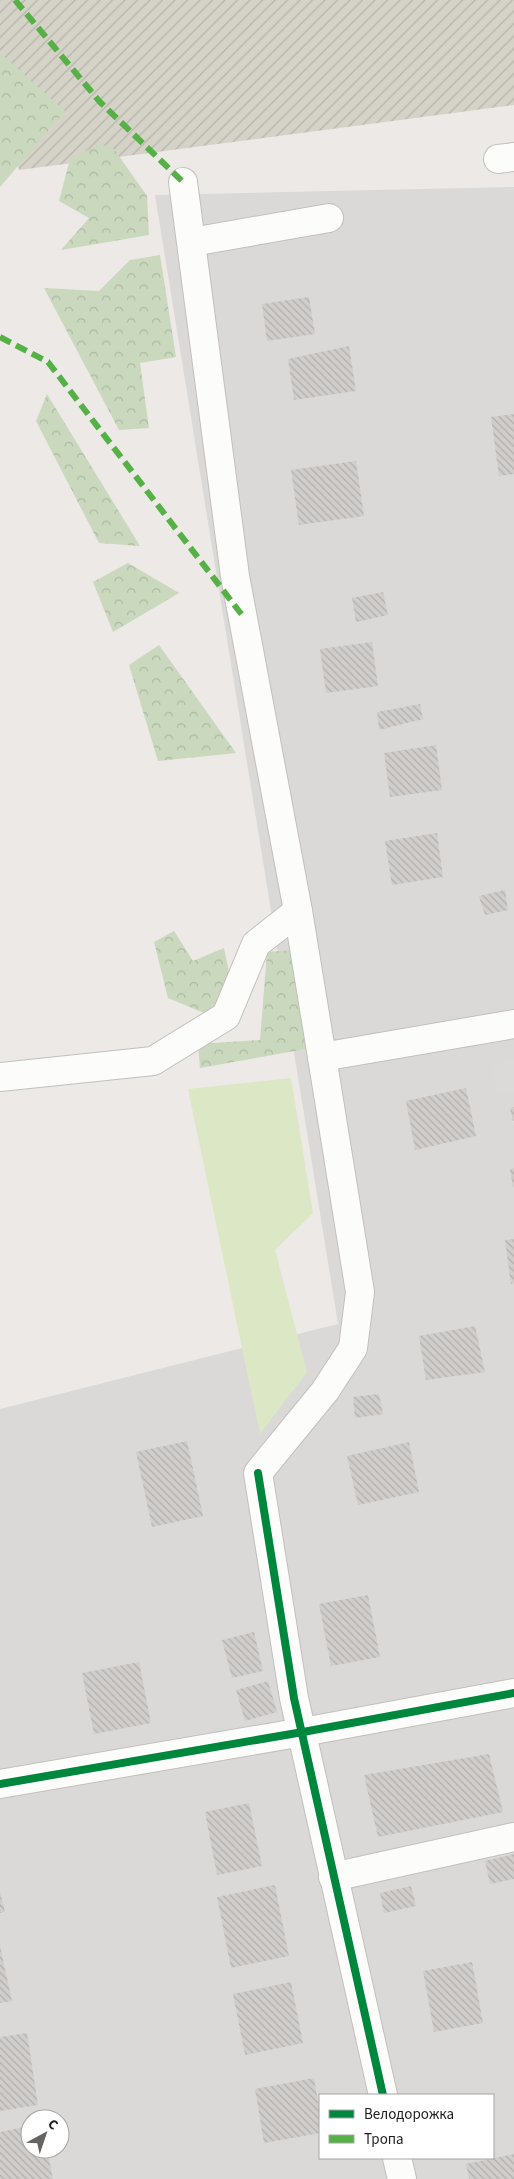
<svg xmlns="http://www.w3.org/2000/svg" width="514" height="2179" font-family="'Source Sans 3',sans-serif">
<defs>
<pattern id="construction-furrows" width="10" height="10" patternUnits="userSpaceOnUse" patternTransform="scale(1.25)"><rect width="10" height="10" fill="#d5d2c8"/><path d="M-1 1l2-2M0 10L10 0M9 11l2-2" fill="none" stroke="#b6b4ab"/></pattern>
<pattern id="forest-crowns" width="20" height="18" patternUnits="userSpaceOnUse" patternTransform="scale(1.25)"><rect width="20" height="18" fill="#cad8bd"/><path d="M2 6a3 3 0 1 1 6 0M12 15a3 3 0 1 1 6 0" fill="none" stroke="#adb9a2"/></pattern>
<pattern id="building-back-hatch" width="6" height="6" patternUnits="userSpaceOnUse" patternTransform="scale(1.25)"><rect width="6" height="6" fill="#d0cdcb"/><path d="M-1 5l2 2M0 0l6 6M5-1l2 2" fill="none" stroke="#b2b0ae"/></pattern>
</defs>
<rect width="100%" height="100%" fill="#ece9e6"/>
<path fill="#dbd9d7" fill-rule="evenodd" d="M514,187V2179H0V1409L338,1324L155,195ZM320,2095H493V2158H320ZM30,2119H60V2149H30Z"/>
<path fill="url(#construction-furrows)" d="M0,0H514V105L19,170L0,87Z"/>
<path fill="#dce7c6" d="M291,1078L313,1213L275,1250L307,1372L260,1434L188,1089Z"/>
<g fill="url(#forest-crowns)">
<path d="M0,53L65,111L0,187Z"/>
<path d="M100,144L114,149L147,196L149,235L61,250L89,218L59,201L70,159Z"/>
<path d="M160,255L176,357L140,363L149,428L119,430L44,288L99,291L130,260Z"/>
<path d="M47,394L140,546L99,543L36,421Z"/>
<path d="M128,563L179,593L113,632L93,582Z"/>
<path d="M159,645L236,753L158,761L129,665Z"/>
<path d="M174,931L193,961L224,948L231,982L216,1018L168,998L154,942Z"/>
<path d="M292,950L306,1049L200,1068L198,1044L260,1040L267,952Z"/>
</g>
<path fill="#dcdad9" d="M514,1061V1092L498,1095L493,1065Z"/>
<g fill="url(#building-back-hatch)">
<path d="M309,297L315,334L267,341L262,304Z"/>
<path d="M349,346L356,391L294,400L288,359Z"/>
<path d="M514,414V474L499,476L491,417Z"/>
<path d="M356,461L364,516L299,525L291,470Z"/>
<path d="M383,592L388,615L356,622L352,598Z"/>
<path d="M372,642L378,686L326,693L320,649Z"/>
<path d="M420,704L423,719L379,730L377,712Z"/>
<path d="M436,745L442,790L390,797L384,753Z"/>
<path d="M437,833L443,877L392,885L385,841Z"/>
<path d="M505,890L508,910L485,915L479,896Z"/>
<path d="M466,1088L476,1136L415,1150L406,1101Z"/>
<path d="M514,1107V1121H513L510,1108Z"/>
<path d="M514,1168V1187H513L510,1169Z"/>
<path d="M514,1239V1283L511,1284L505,1240Z"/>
<path d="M475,1326L485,1372L426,1380L419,1336Z"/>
<path d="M379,1394L383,1414L355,1418L353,1397Z"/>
<path d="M187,1441L203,1516L152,1527L136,1452Z"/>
<path d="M409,1442L419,1492L358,1505L347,1456Z"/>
<path d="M368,1595L380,1657L331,1666L319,1604Z"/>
<path d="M254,1632L263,1671L232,1678L222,1640Z"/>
<path d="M139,1662L151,1723L94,1734L82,1673Z"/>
<path d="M268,1681L277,1712L245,1721L236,1690Z"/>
<path d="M489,1754L503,1812L378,1837L364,1775Z"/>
<path d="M249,1803L262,1866L217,1875L205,1812Z"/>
<path d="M514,1854V1879L490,1884L485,1861Z"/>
<path d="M275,1885L289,1956L231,1968L217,1897Z"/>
<path d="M411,1886L416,1906L384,1913L380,1893Z"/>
<path d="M0,1892L5,1912L0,1913Z"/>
<path d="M0,1946L12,2001L0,2003Z"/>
<path d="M472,1962L483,2023L434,2032L423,1971Z"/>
<path d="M291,1982L303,2043L245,2055L233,1994Z"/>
<path d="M27,2033L38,2105L0,2111V2037Z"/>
<path d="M314,2078L320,2113V2133L264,2143L255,2089Z"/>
<path d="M30,2126V2149H47L53,2179H0V2132Z"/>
<path d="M514,2154V2179H469L466,2164Z"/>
</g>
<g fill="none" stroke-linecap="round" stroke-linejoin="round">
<defs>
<g id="minor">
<path d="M498,159L514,157"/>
<path d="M183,182L235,576L298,911L322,1057L514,1024"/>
<path d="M192,242L329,218"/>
<path d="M322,1057L360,1292L353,1348L325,1391L258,1473L294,1698L383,2095"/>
<path d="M0,1077L153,1061L226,1016L256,944L298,911"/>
<path d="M0,1784L303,1732L514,1693"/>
<path d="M333,1877L514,1837"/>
<path d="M397,2158L402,2179"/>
</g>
</defs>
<use href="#minor" stroke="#c1c0be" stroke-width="30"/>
<use href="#minor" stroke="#fcfcfb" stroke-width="28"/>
<g stroke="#55b145" stroke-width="6" stroke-dasharray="12 6" stroke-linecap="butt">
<path d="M15,0L100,102L183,182"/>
<path d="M0,337L48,362L242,615"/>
</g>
<defs>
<g id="cycleway">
<path d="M258,1473L294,1698L383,2095"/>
<path d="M0,1784L303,1732L514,1693"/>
</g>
</defs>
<use href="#cycleway" stroke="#fff" stroke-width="11"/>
<use href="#cycleway" stroke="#00873e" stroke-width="8"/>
</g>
<rect x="319" y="2094" width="175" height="65" fill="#ffffff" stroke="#a5a5a5"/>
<rect x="329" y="2110" width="25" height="8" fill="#00873e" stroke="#a5a5a5"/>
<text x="364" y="2119" font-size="15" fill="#1d1d1d">Велодорожка</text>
<rect x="329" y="2135" width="25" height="8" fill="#55b145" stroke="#a5a5a5"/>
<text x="364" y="2144" font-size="15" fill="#1d1d1d">Тропа</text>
<g transform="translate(45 2134) rotate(40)"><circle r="24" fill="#ffffff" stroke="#a5a5a5"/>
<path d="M0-4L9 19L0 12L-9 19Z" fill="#656463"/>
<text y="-8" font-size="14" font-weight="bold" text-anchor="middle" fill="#1d1d1d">С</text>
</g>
</svg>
